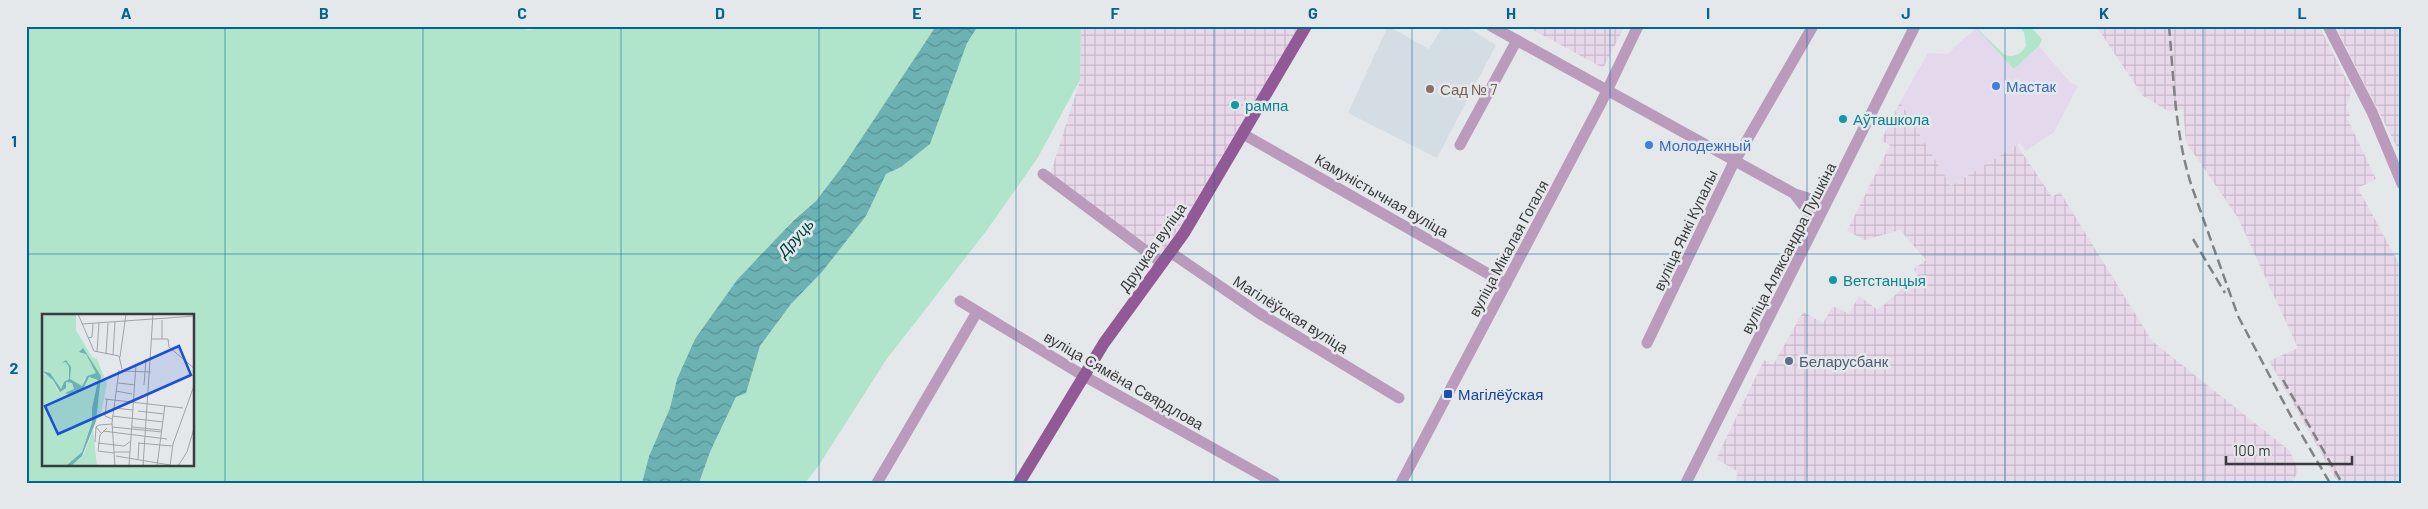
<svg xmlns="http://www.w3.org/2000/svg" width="2428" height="509" font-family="Barlow,sans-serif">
<defs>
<pattern id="industrial-grid" width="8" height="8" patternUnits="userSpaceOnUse" patternTransform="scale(1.25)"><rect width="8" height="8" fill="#e7d8ea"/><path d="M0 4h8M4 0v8" fill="none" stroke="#c7baca"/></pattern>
<pattern id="water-waves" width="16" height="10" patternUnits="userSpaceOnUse" patternTransform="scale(1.25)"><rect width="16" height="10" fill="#6cb2b3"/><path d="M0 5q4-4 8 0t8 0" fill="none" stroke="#5a9293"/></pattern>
</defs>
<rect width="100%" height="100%" fill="#e5e8ea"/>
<path fill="#e4d8ed" d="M1977,27L2014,69L2039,46L2070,82L2078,86L2054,132L2026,151L2020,143L1951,186L1900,102L1928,53L1947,54Z"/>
<g fill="url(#industrial-grid)">
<path d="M1081,26H1299L1188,214L1163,252L1155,253L1050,175L1080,80Z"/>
<path d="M1526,26H1625L1603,68Z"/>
<path d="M2096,26H2319L2352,90L2346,107L2350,115L2347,118L2376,179L2358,188L2402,269V483H2338L2269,361L2298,348L2238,218L2186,142L2183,109L2168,111L2143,96Z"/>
<path d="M2335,26H2402V157Z"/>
<path d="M1900,102L1951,186L2017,145L2052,197L2060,192L2152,341L2290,451L2298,471L2292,483H1736L1737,471L1716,459L1764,360L1773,365L1803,312L1823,323L1833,306L1849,314L1859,296L1878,310L1918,275L1914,269L1926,260L1900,230L1865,240L1847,231L1890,145L1881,141Z"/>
</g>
<path fill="#d4dde4" d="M1388,26L1429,49L1443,26H1465L1496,45L1437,158L1348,113Z"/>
<g fill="#b0e5cc" fill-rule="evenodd">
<path d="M26,26H513L529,30L552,26H936L845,163L816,201L793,220L695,339L677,379L670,408L649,456L642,483H26ZM44,315H194V465H44Z"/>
<path d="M978,26H1081L1080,80L1037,159L987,230L886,360L819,465L806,482L699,483L710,452L736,397L746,392L760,346L791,304L822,272L866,216L886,174L901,167L967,42Z"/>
<path d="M2018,26H2030L2042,39L2039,46L2014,69L1977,29L2005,55C2014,58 2021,54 2026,46L2024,32Z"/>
</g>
<path fill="url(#water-waves)" d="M936,26H978L967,43L930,144L901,167L886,174L866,216L822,272L791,304L760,346L746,393L736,397L710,452L699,483H642L649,456L670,408L677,379L695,339L737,280L794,220L816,201L845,163Z"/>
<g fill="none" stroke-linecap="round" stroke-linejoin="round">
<g stroke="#ba9bbc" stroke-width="11">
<path d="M1491,26L1795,194L1814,200H1825L1831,193"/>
<path d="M2328,26L2372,112L2402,184"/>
<path d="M1243,134L1506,284"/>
<path d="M1460,145L1517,40"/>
<path d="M1043,174L1162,263"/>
<path d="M1796,196L1811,215L1813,228"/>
<path d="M1170,252L1259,313L1399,398"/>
<path d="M960,301L1084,376L1275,483"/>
<path d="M1647,343L1732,166L1813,26"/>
<path d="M877,483L977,312"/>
<path d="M1401,483L1601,103L1638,26"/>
<path d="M1686,483L1915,26"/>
</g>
<path stroke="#915995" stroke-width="12" d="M1019,483L1104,343L1184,233L1306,26"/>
<g stroke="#808284" stroke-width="2.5" stroke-dasharray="10 5" stroke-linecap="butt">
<path d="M2169,26C2174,81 2175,138 2193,190L2238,316L2293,420L2330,483"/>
<path d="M2193,239L2225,293"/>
<path d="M2283,380L2342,483"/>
</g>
</g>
<path fill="none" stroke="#006593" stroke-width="1" stroke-opacity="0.55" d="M225,26V483M423,26V483M621,26V483M819,26V483M1016,26V483M1214,26V483M1412,26V483M1610,26V483M1807,26V483M2005,26V483M2203,26V483M26,254H2402"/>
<g fill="#3f7fe0" stroke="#e5e8ea" stroke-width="2">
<circle cx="1996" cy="86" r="5"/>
<circle cx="1649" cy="145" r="5"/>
</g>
<circle fill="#8d6e63" stroke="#e5e8ea" stroke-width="2" cx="1430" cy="89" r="5"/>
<g fill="#0f9aa8" stroke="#e5e8ea" stroke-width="2">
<circle cx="1235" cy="105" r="5"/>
<circle cx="1843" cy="119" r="5"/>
<circle cx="1833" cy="280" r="5"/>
</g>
<circle fill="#5c6f8a" stroke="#e5e8ea" stroke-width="2" cx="1789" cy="361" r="5"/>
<rect fill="#1a4fb4" stroke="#e5e8ea" stroke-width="2" x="1443" y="389" width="10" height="10" rx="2.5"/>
<g text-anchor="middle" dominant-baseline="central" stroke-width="5" stroke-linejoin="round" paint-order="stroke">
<g font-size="15" fill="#366cbe" stroke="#e5e8ea" text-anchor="start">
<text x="2006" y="86">Мастак</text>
<text x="1659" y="145">Молодежный</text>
</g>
<g font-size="15" fill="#785e54" stroke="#e5e8ea" text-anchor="start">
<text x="1440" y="89">Сад № 7</text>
</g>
<g font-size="15" fill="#0d838f" stroke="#e5e8ea" text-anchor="start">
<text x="1245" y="105">рампа</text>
<text x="1853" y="119">Аўташкола</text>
<text x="1843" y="280">Ветстанцыя</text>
</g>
<g font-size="15" fill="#3a3b3c" stroke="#e5e8ea">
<text transform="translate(1382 195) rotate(30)">Камуністычная вуліца</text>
<text transform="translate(1685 230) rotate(-65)">вуліца Янкі Купалы</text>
<text transform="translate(1152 247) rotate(-55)">Друцкая вуліца</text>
<text transform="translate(1508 248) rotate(-62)">вуліца Мікалая Гогаля</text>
<text transform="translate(1788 248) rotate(-63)">вуліца Аляксандра Пушкіна</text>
<text transform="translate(1291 314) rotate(32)">Магілёўская вуліца</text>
<text transform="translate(1124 380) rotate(30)">вуліца Сямёна Свярдлова</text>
</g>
<g font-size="15" fill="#4e5e75" stroke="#e5e8ea" text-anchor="start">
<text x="1799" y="361">Беларусбанк</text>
</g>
<g font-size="15" fill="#164399" stroke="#e5e8ea" text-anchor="start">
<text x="1458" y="394">Магілёўская</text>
</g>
<g font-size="16" font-style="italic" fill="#004445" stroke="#e5e8ea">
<text transform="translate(795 237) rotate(-48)">Друць</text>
</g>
</g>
<g transform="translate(42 314)">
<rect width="152" height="152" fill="#e5e8ea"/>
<path d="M0,0L34,1V16L50,43L55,45L65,70L59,99L53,108L59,65L54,59L42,65L40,72L25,65L19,76L8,59L0,57ZM0,59L10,64L16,77L23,74L24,68L30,69L32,75L24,79L31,81L40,76L47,63L56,66L50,94V108L39,140L24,152H0ZM51,116L55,152H29L42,140Z" fill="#b0e5cc"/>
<path d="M41,34L59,62L54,107L40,142L29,152H24L40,138L50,108V94L56,66L47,63L41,75L31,81L23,79L32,75L30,69L24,68V74L18,78L11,66L0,57L8,59L19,75L22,68L27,65V53L24,48L20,49L24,46L29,53L28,65L40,72L45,62L54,59L44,40L37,38Z" fill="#6cb2b3"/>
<path fill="none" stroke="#a1a3a4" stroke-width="1" d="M36,0L52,37L77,42L80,55M40,10L153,2M46,24L50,23L51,10M110,25H126L127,33L153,55M120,25V6M55,38L57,9M64,40L66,9M71,41L73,8M78,43L84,0M79,57L109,58M76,69L93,71M102,71L104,45M74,77L90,80M63,85L141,94M65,85L63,102L70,105M72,94L91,96M96,97L122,100M70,102L121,108M70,113L120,118M90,113L119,116M61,117L125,125M59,119L54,113L57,111L70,110M53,128L54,113M56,129L82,132L89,127M96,129L130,132M56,137L58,121L65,114M56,137L72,139M72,138H88M74,142L128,151M96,146L97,129M73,152L70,109L77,56M87,152L94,50M101,152L111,0M115,152L123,91M128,152L131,130L153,69M136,152L145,138L153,111"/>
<path fill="#1d4ed8" fill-opacity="0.15" stroke="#1d4ed8" stroke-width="2.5" d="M137,32L149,61L16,120L3,92Z"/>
<rect width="152" height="152" fill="none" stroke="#3a3b3c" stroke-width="2.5"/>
</g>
<rect width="2428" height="509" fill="none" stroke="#e5e8ea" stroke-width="55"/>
<path d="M2226 456v8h126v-8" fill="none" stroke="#3a3b3c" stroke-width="2.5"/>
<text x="2233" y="456" font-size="15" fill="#3a3b3c" stroke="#e5e8ea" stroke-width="4" paint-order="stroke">100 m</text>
<rect x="28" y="28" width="2372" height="454" fill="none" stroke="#006593" stroke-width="2"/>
<g font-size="16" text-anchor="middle" font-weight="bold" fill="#006593">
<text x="126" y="19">A</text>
<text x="324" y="19">B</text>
<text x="522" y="19">C</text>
<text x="720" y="19">D</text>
<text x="917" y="19">E</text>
<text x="1115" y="19">F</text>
<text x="1313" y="19">G</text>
<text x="1511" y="19">H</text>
<text x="1708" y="19">I</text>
<text x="1906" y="19">J</text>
<text x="2104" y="19">K</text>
<text x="2302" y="19">L</text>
<text x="14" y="147">1</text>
<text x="14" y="374">2</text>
</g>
</svg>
